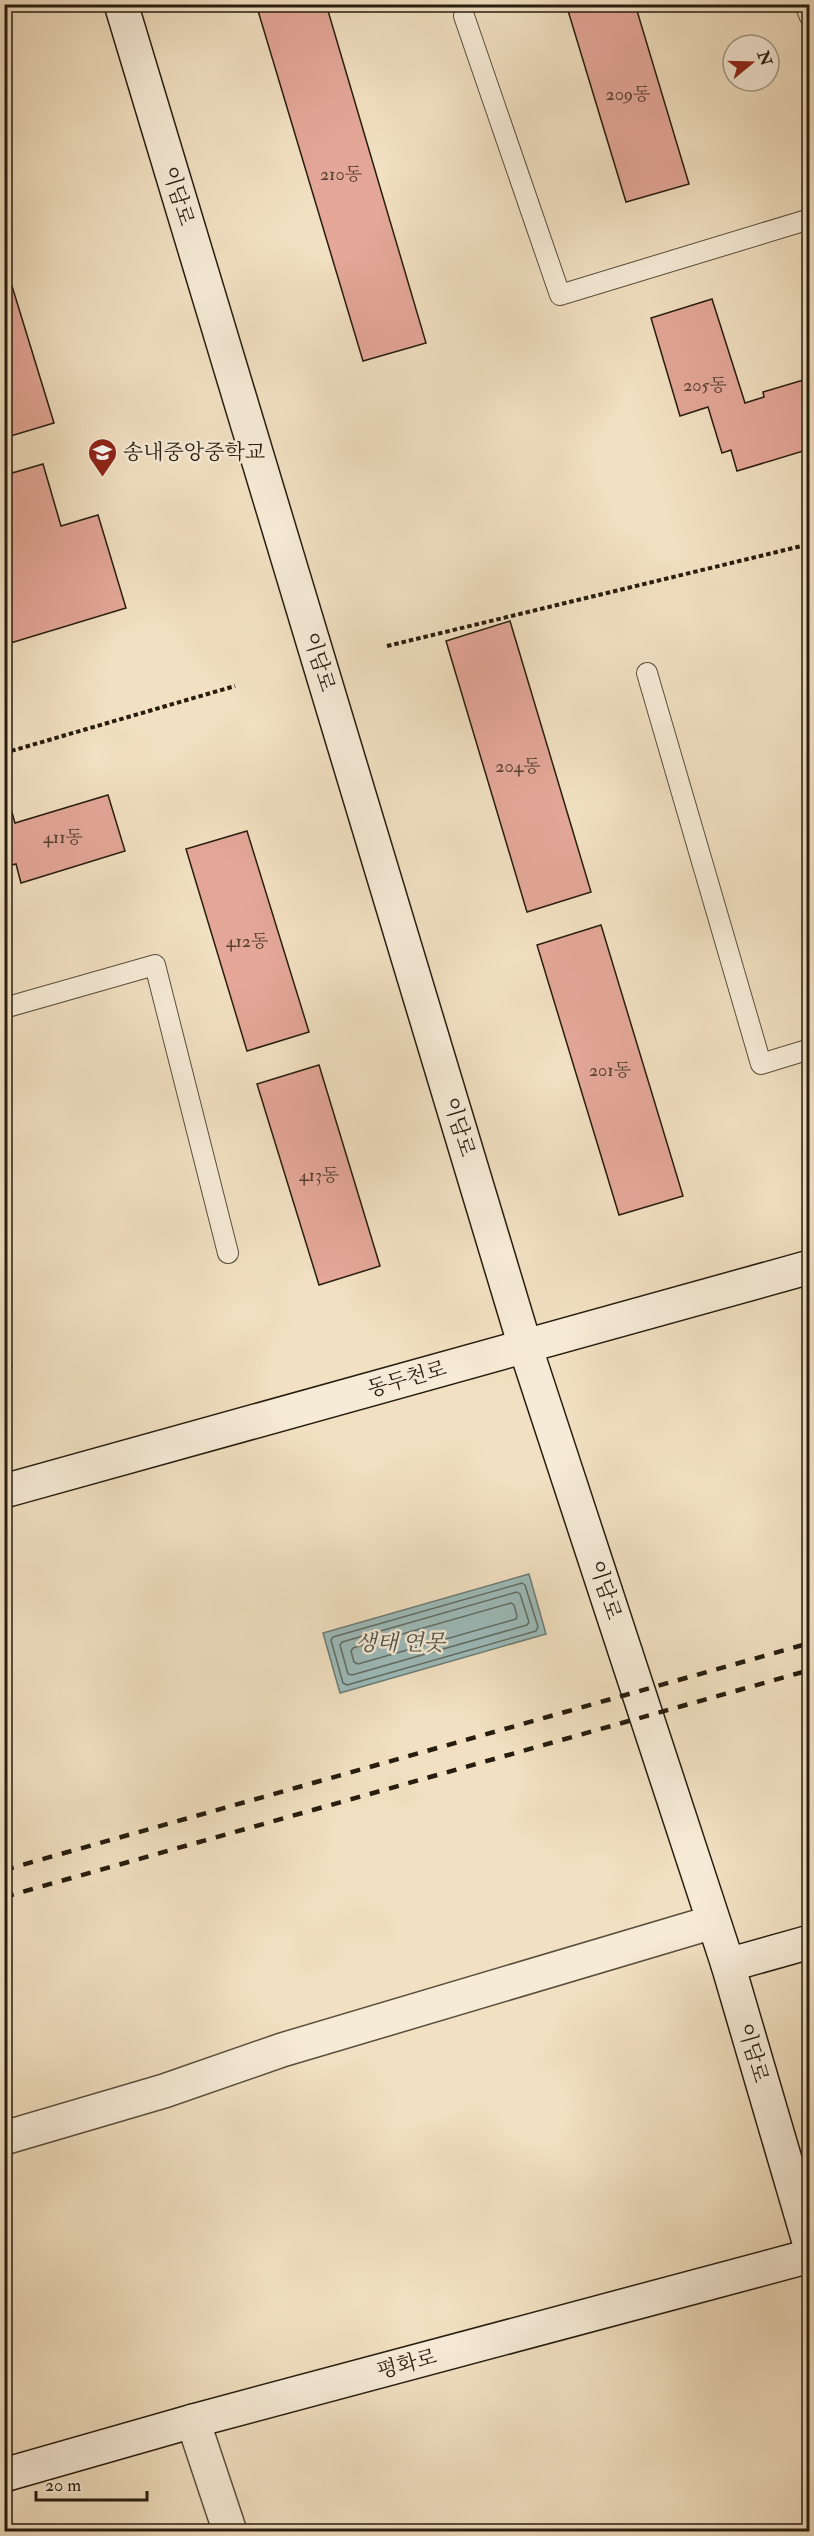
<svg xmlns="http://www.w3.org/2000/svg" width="814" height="2536" font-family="'IM FELL Double Pica','Noto Serif KR',serif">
<rect width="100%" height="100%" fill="#f1e0c1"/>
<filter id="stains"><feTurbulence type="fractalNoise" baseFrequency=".00333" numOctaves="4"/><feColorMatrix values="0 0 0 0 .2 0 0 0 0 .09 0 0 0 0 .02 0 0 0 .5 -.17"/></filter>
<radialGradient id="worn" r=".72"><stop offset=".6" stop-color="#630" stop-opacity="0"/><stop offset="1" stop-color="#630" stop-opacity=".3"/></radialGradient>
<path fill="#9cbbba" stroke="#6d7c76" stroke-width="1.5" d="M529,1574L546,1634L340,1693L323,1633Z"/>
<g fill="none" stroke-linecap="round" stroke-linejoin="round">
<g stroke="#626c64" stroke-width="1.5">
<path d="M522,1583L525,1585L538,1627L536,1631L347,1685L343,1683L331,1640L333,1637Z"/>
<path d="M517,1592L520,1594L529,1622L527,1625L352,1675L348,1674L340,1645L342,1642Z"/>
<path d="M511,1603L514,1605L517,1616L516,1619L358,1664L354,1662L351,1651L353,1648Z"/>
</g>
</g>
<g fill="#e4a798" stroke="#271d0f" stroke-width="1.5">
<path d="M256,4H326L426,343L363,361Z"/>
<path d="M566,4H635L689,184L626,202Z"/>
<path d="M4,260L54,423L4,438Z"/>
<path d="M712,299L745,403L764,397L763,392L810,378V449L737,471L731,450L722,453L708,407L680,416L651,318Z"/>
<path d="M4,448L12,473L43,464L61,526L98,515L126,608L4,645Z"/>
<path d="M510,621L591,892L527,912L446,641Z"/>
<path d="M108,795L125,851L21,883L16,864L4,867V803L9,802L15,823Z"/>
<path d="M247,831L309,1032L247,1051L186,849Z"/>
<path d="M601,925L683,1196L619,1215L537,945Z"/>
<path d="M319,1065L380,1266L319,1285L257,1084Z"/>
<path d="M4,1342L12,1366L4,1368Z"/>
</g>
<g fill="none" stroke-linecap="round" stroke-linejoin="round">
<defs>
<g id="lane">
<path d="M805,4L810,17"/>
<path d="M464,16L560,295L810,219"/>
<path d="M647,673L761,1064L810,1049"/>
<path d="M4,1008L155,965L228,1253"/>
</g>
<g id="street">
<path d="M4,2138L164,2091L282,2050L713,1922"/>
<path d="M193,2421L230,2532"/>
</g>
<g id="secondary">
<path d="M121,4L525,1346L728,1965L810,2245"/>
<path d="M4,1491L810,1267"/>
<path d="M728,1965L810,1942"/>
<path d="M4,2475L193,2421L810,2256"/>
</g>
</defs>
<use href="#lane" stroke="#5a4e3c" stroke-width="22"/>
<use href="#street" stroke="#5a4e3c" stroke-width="36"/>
<use href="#secondary" stroke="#271d0f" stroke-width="36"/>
<g stroke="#271d0f" stroke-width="4" stroke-dasharray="4.5 3" stroke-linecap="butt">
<path d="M387,646L810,544"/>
<path d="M4,753L235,686"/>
</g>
<use href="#lane" stroke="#f6ebd7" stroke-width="20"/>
<use href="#street" stroke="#f6ebd7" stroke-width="33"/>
<use href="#secondary" stroke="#f6ebd7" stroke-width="33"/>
<g stroke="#271d0f" stroke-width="4.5" stroke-dasharray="10 10" stroke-linecap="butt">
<path d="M4,1870L810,1643"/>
<path d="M4,1897L810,1670"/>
</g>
</g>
<defs>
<symbol id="school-pin" viewBox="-11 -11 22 30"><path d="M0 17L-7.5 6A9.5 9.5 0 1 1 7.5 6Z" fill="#8f2418" stroke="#f6ebd7"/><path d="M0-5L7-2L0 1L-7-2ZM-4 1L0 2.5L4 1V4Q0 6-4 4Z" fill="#fff"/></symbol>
</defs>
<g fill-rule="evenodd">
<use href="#school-pin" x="86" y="436" width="33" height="45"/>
</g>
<g text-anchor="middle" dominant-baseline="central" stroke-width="5" stroke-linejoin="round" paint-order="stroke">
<g font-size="18" fill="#564031">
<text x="628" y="94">209동</text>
<text x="341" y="174">210동</text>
<text x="705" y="385">205동</text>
<text x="518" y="766">204동</text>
<text x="63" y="837">411동</text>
<text x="247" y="941">412동</text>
<text x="610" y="1070">201동</text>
<text x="319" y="1175">413동</text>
</g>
<g font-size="21" fill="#271d0f" stroke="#f6ebd7">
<text transform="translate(178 196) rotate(73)">이담로</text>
<text transform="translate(319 662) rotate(73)">이담로</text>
<text transform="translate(459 1127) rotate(73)">이담로</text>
<text transform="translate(407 1379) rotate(-16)">동두천로</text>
<text transform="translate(605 1590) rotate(72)">이담로</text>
<text transform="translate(753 2053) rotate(74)">이담로</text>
<text transform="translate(407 2364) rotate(-15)">평화로</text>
</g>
<g font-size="21" fill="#271d0f" stroke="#f6ebd7" text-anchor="start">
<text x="123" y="452">송내중앙중학교</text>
</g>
<g font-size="22" font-style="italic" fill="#50544b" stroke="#f6ebd7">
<text x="400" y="1643">생태 연못</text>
</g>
</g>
<rect width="814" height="2536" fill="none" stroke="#f1e0c1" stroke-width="24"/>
<rect x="6" y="6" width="802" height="2524" fill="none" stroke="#271d0f" stroke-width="3"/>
<rect x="12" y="12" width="790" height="2512" fill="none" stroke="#271d0f" stroke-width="1.5"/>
<g transform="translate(751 63) rotate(71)"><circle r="28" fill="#f6ebd7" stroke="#a39987" stroke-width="1.5"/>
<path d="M0-4.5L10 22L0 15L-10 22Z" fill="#8f2418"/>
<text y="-9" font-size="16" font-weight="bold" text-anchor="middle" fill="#271d0f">N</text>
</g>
<path d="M36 2491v9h111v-9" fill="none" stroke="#271d0f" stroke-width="3"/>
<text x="45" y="2491" font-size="18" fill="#271d0f" stroke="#f6ebd7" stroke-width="4.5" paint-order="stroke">20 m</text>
<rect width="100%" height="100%" filter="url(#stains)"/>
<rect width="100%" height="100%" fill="url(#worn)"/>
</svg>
